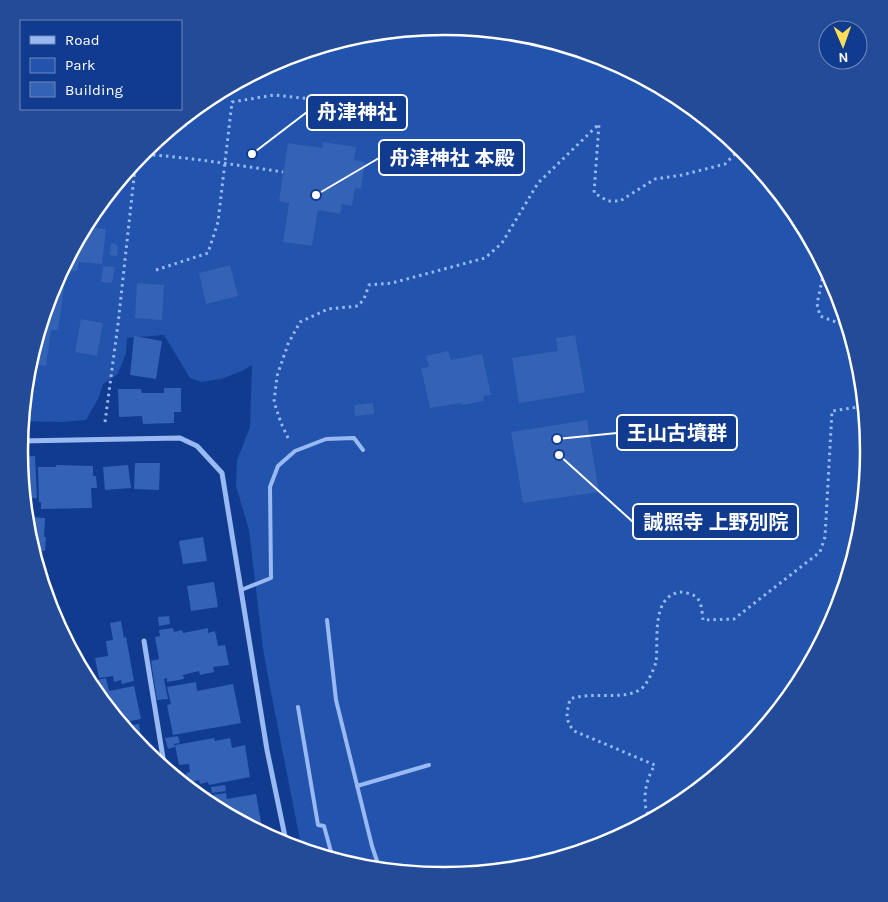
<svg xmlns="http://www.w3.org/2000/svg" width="888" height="902" font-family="Karla,'Noto Sans JP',sans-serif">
<rect width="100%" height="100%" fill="#103b8e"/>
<path fill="#2253ad" d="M444,26L527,34L607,58L680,98L745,151L798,215L837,289L861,368L869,451L861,534L837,614L797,687L744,752L680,805L606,844L527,868L444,876L361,868L302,850L272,698L263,649L249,530L236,486L237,460L250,427L252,365L242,371L221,379L201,382L190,378L164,335L127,338L126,353L118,374L103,384L98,399L86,420L61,422L22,421L27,368L51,288L91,215L144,150L208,97L282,58L361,34Z"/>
<g fill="#3462b5">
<path d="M323,142L356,147L354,160L365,162L361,189L355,188L352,206L342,204L340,214L318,210L312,246L283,242L289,203L279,201L288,143L322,148Z"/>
<path d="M84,227L106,229L102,264L79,262L77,271L61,269Z"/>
<path d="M111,243L118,245L117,256L110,255Z"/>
<path d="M230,265L238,296L206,304L199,273Z"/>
<path d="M103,266L115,267L112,283L101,282Z"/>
<path d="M137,283L164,285L162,320L135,318Z"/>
<path d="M52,286L64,288L58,330H51L46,366L30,363L31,355Z"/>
<path d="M81,319L103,323L97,356L75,352Z"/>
<path d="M575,335L585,392L519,403L512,358L558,351L556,338Z"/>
<path d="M134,336L162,341L156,379L130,375Z"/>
<path d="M448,351L451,360L482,354L491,395L483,396L484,401L462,405L461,403L430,408L421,368L429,367L426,356Z"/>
<path d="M164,388H181V412H174V423L143,424L142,416L119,417L118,389H141L142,393H164Z"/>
<path d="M373,403L374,414L355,416L354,405Z"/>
<path d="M587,420L599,492L523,503L511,432Z"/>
<path d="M35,456L37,498L24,499L19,457Z"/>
<path d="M135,463H160L159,490L134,489Z"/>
<path d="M56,465L93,466V476H96L97,488H91L92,508L41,509V502H39L38,467H56Z"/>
<path d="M128,465L131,488L105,490L103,467Z"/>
<path d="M25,510L32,511V517L45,518L44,537H46L45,551L32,550L27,534Z"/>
<path d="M203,537L207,561L183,564L179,541Z"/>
<path d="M214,582L218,607L191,611L187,586Z"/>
<path d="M169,616L170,624L159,626L158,617Z"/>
<path d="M121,621L124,638L126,637L134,681L122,684L121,680L114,682L113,676L99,678L95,658L108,656L106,641L113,640L110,623Z"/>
<path d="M173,628L174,632L182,630L183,633L208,628V633L215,631L218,646L225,645L229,665L213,667L214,672L200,675L199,671L183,675L184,679L167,682V678L164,679L168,699L157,700L151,661L159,659L155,637L160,636L159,630Z"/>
<path d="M106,678L109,691L134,686L141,719L120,723L90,687L87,682Z"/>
<path d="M196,682L197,691L233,684L241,723L173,735L167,705L171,704L167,687Z"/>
<path d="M139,724L143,752L123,727Z"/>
<path d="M178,736L180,743L174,744L175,747L168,749L165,738Z"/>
<path d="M214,738L215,741L230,738L232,748L245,745L250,777L209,785L208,782L200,784L199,780L188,783L186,773L190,772L189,764L179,765L175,745Z"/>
<path d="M225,785L226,791L212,793L211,787Z"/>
<path d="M211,792V795L226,793L227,799L256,794L262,828L254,829L208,804L195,794Z"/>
</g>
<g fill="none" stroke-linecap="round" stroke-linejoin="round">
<g stroke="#99b9f2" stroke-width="3" stroke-dasharray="2.5 4" stroke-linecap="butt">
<path d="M140,154C188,157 236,165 283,172"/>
<path d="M825,266L817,304L820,316L849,327"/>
<path d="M156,270L208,253L218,222L232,102L274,95L358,104"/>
<path d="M105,422L118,324L136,159"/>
<path d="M288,438L281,423L274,402L277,376L288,344L300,322L328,309L358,306L364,299L369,285L392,283L485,258L502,243L538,183L599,124L594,193L608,201H620L655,179L682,175L725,164L737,152L738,145"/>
<path d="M759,735L763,723L775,715"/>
<path d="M651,820C650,817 647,813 646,809C643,794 647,777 655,765L574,731C564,719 567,713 570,699C591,691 624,701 641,689C647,685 654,669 656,662C659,642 650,597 680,592C684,592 694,594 697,598C702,603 702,613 703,620L734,619L820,552L825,537L832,411L865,406"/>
</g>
<g stroke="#99b9f2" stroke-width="4">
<path d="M241,590L271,578L270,487L278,466L295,451L326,439L354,438L363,450"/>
<path d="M327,620L336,700L372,846L380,870"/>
<path d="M298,707L318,825L324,826L333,859"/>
<path d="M357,786L429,765"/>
</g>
<g stroke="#99b9f2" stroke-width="5">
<path d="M20,441L180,438L197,446L222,473L267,750L287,846"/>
<path d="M144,641L165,770"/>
<path d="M272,839L285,836"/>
</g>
</g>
<path d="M0 0H888V902H0ZM28 451a416 416 0 1 1 832 0a416 416 0 1 1-832 0Z" fill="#234b97" fill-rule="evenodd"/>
<path fill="none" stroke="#fff" stroke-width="2.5" d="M28 451a416 416 0 1 1 832 0a416 416 0 1 1-832 0Z"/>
<path fill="none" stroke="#fff" stroke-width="2" d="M252 154L307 112M316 195L379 158M557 439L617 433M559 455L633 522"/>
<g fill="#fff" stroke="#103b8e" stroke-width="2">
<circle cx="252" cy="154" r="5"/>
<circle cx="316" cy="195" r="5"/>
<circle cx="557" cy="439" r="5"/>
<circle cx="559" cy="455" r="5"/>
</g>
<g fill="#103b8e" stroke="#fff" stroke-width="2">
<rect x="307" y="95" width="100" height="35" rx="5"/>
<rect x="379" y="140" width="145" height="35" rx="5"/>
<rect x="617" y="415" width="120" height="35" rx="5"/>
<rect x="633" y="504" width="165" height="35" rx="5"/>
</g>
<g font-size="20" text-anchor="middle" font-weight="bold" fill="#fff">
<text x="357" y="119">舟津神社</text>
<text x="452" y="165">舟津神社 本殿</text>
<text x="677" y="440">王山古墳群</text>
<text x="716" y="529">誠照寺 上野別院</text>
</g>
<rect x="20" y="20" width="162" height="90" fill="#103b8e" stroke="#7089bb"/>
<rect x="30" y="36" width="25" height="8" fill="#99b9f2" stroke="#7089bb"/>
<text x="65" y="45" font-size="15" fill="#ffffff">Road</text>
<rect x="30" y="58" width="25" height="15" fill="#2253ad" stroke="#7089bb"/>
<text x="65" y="70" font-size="15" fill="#ffffff">Park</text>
<rect x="30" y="82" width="25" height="15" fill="#3462b5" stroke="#7089bb"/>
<text x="65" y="95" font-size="15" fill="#ffffff">Building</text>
<g transform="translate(843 45) rotate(178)"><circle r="24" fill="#103b8e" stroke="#7089bb"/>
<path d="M0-4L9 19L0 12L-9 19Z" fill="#ffdf5a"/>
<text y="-8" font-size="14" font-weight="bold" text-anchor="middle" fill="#ffffff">N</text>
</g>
</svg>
